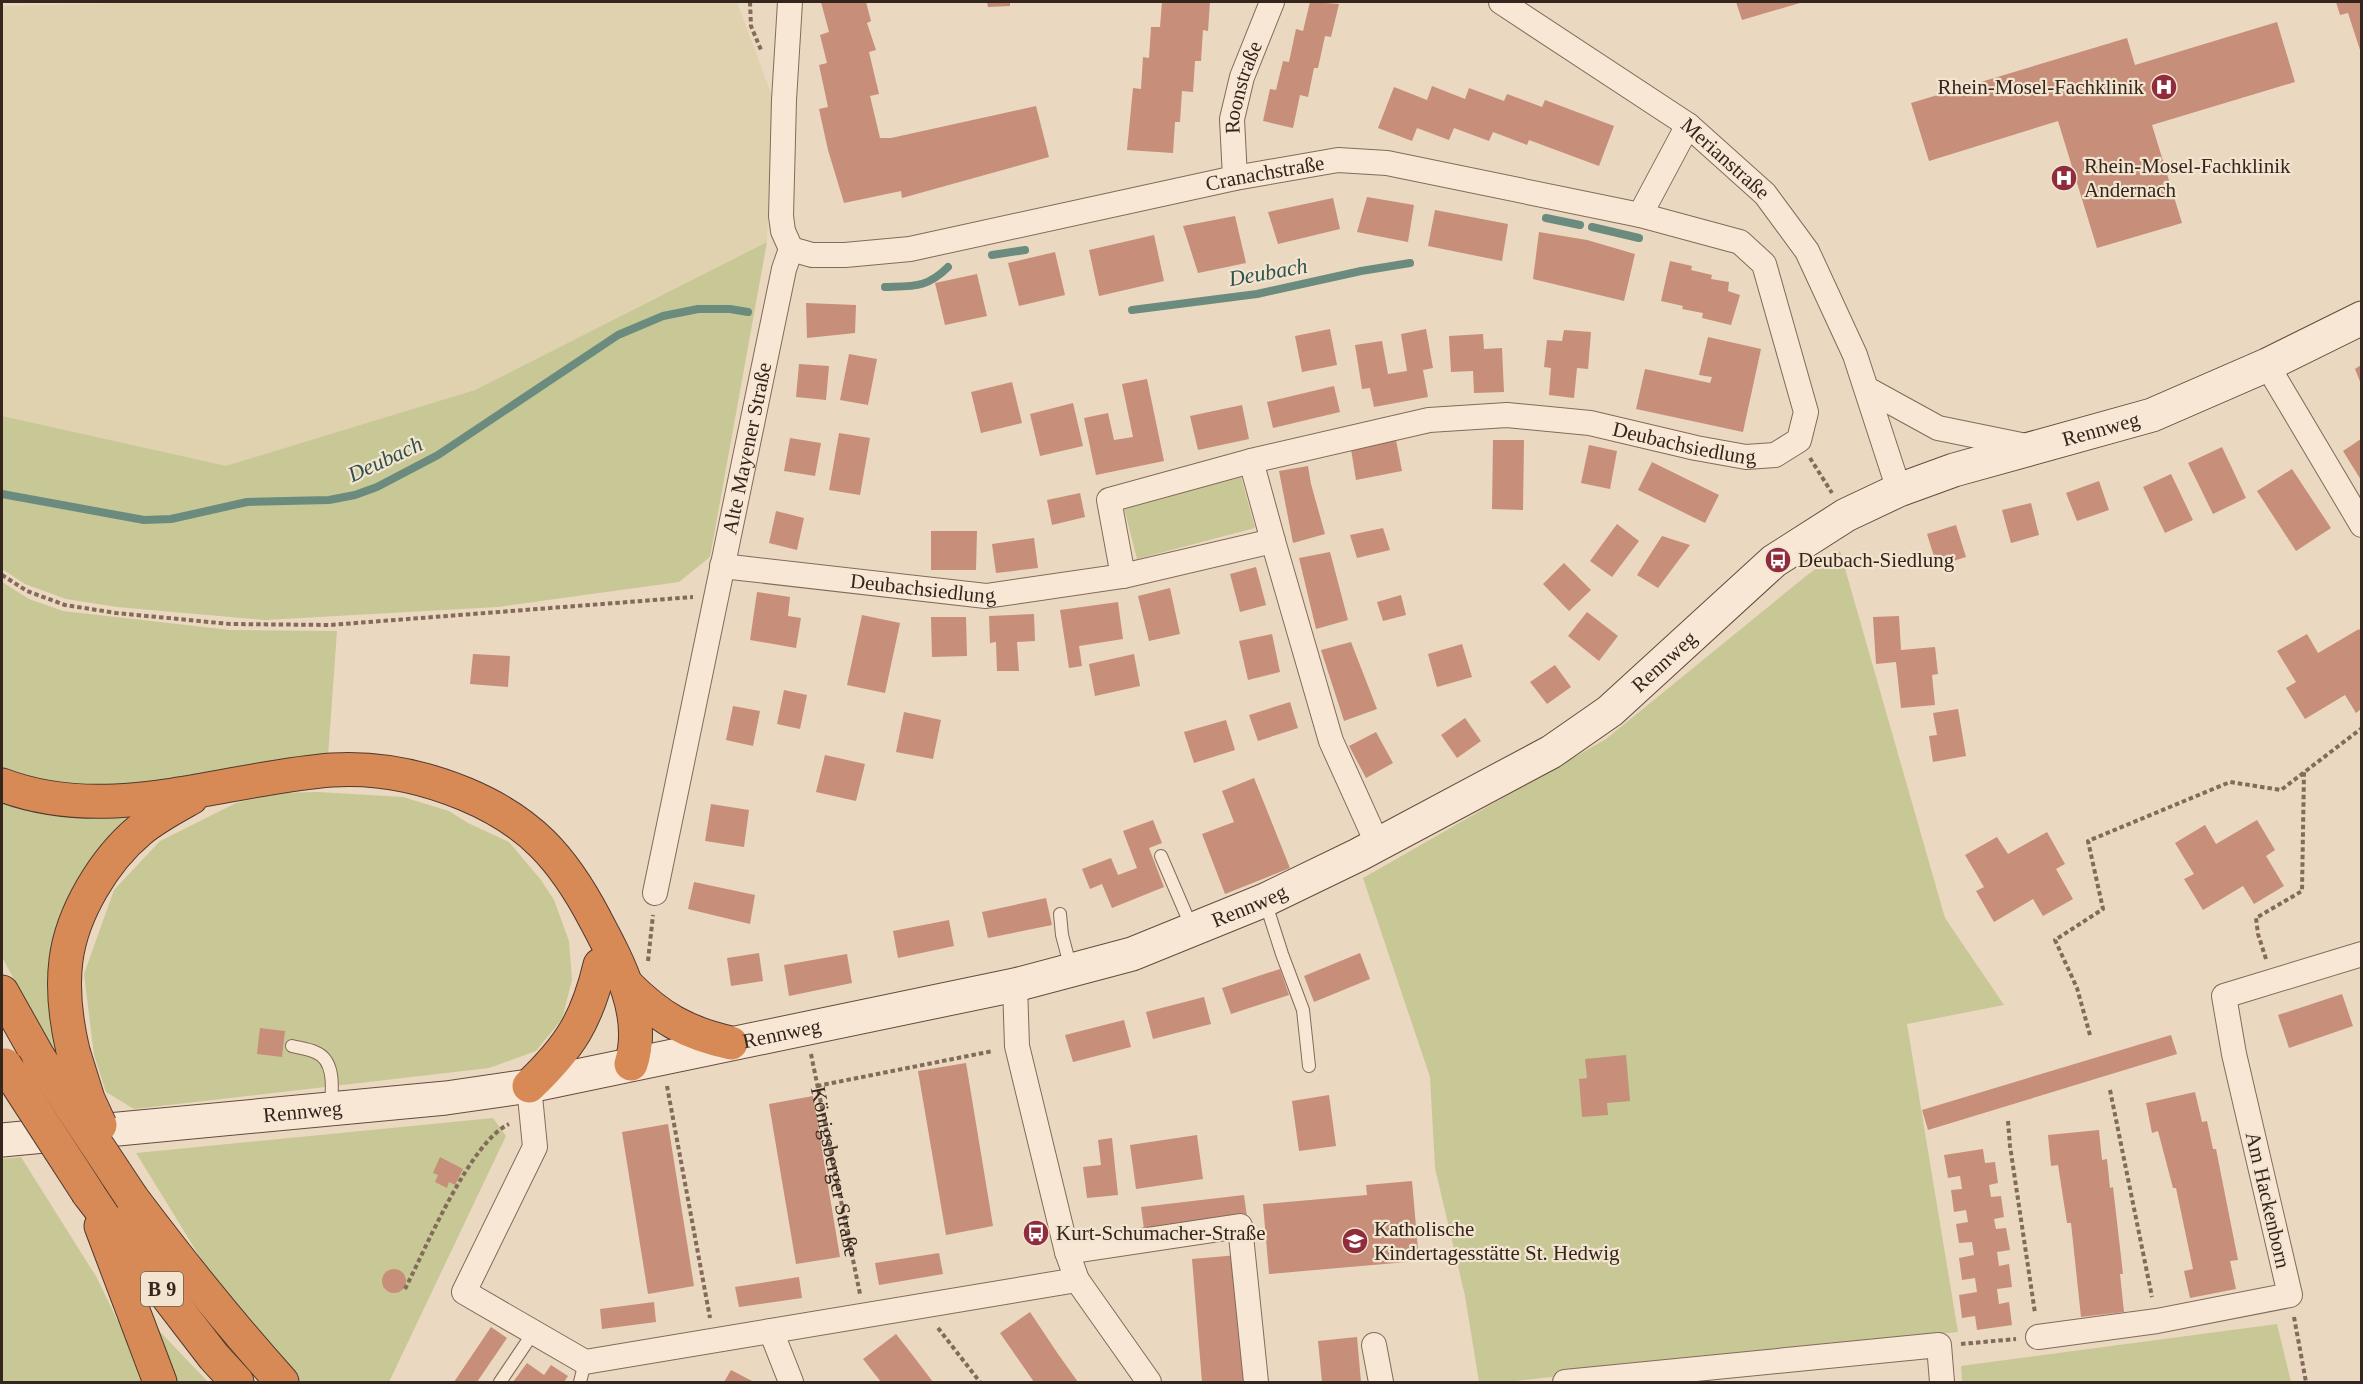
<svg xmlns="http://www.w3.org/2000/svg" width="2363" height="1384" font-family="'Times New Roman',serif">
<rect width="100%" height="100%" fill="#ebd8c1"/>
<path fill="#e0d1af" d="M180,2H737L772,96L767,242L475,390L226,467L2,416V6Z"/>
<g fill="#c8c796">
<path d="M767,242L710,557L679,582L498,607L265,620L117,607L66,599L25,584L2,569V416L226,466L475,390Z"/>
<path d="M1241,477L1255,528L1137,559L1124,508Z"/>
<path d="M1840,551L1945,918L2004,1005L1907,1024L1958,1332L1506,1382H1479L1465,1296L1435,1168L1430,1077L1363,878L1606,739L1806,576Z"/>
<path d="M2,582L29,599L63,611L230,630L337,631L328,756L150,782L107,785L68,786L2,769Z"/>
<path d="M318,792L403,797L449,811L468,823L509,842L541,880L554,900L569,941L572,980L562,1019L536,1051L489,1068L134,1109L106,1092L94,1055L84,974L114,890L160,841L236,803L277,793Z"/>
<path d="M2,796L169,803L73,897L60,1047L53,1051L2,957Z"/>
<path d="M493,1118L506,1136L389,1382H301L224,1296L136,1153Z"/>
<path d="M21,1157L97,1278L147,1382H2V1159Z"/>
<path d="M146,1317L208,1382H169Z"/>
<path d="M2277,1324L2291,1382H1962L1961,1366Z"/>
</g>
<g fill="none" stroke-linecap="round" stroke-linejoin="round">
<g stroke="#6b8b7e" stroke-width="8">
<path d="M1546,218L1580,225"/>
<path d="M1592,227L1639,238"/>
<path d="M992,255L1025,250"/>
<path d="M885,287C914,286 927,288 948,267"/>
<path d="M1132,310L1257,294L1361,271L1410,263"/>
<path d="M2,494L144,520L171,519L247,502L329,500L355,495L377,487L438,455L618,335L663,316L698,309H730L748,312"/>
</g>
</g>
<g fill="#c78e79">
<path d="M821,2H866L871,21L867,23L876,50L869,52L879,94L870,96L880,138H891L1036,106L1049,157L902,198L901,191L844,203L828,150L819,109L828,107L819,65L827,63L820,35L829,32Z"/>
<path d="M987,2H1010V6L988,7Z"/>
<path d="M1162,2H1210L1208,31L1203,30L1201,61H1195L1193,92L1182,91L1180,122H1175L1173,153L1127,150L1133,88L1141,89L1143,57L1149,58L1151,27H1160Z"/>
<path d="M1310,2L1339,4L1331,37L1325,36L1318,68H1314L1308,97L1300,95L1293,128L1263,121L1270,89L1276,90L1283,61L1289,62L1296,29L1303,31Z"/>
<path d="M1736,2H1800V3L1742,20Z"/>
<path d="M2336,2H2361V53L2348,13L2340,15Z"/>
<path d="M2277,22L2295,82L2152,125L2182,223L2097,248L2058,121L1929,161L1911,103L2127,38L2135,65Z"/>
<path d="M1432,86L1465,99L1469,88L1504,101L1507,94L1542,107L1545,100L1614,126L1599,166L1529,140L1527,145L1493,132L1489,141L1454,128L1449,140L1417,128L1412,141L1378,128L1394,87L1427,100Z"/>
<path d="M1367,197L1414,205L1408,242L1357,232Z"/>
<path d="M1333,198L1340,229L1278,244L1268,212Z"/>
<path d="M1435,210L1508,224L1502,261L1428,246Z"/>
<path d="M1235,216L1246,263L1198,273L1183,226Z"/>
<path d="M1539,232L1587,240L1635,254L1624,301L1533,279Z"/>
<path d="M1154,235L1164,281L1099,296L1089,250Z"/>
<path d="M1055,252L1065,295L1019,306L1008,263Z"/>
<path d="M1670,261L1692,266L1691,270L1712,275L1711,279L1729,282L1728,291L1740,295L1731,325L1702,318L1703,313L1682,309L1683,306L1661,301Z"/>
<path d="M977,274L987,316L945,325L935,283Z"/>
<path d="M806,303L856,305L855,333L807,338Z"/>
<path d="M1330,329L1337,365L1302,372L1295,336Z"/>
<path d="M1426,329L1433,368L1423,370L1428,397L1374,407L1370,388L1362,389L1355,345L1382,341L1388,374L1407,371L1401,334Z"/>
<path d="M1564,330L1591,332L1588,369L1577,368L1574,398L1549,395L1551,368L1544,367L1547,340L1562,341Z"/>
<path d="M1483,334L1484,349L1502,348L1504,392L1474,393L1473,371L1451,372L1449,336Z"/>
<path d="M1708,337L1761,349L1743,432L1636,409L1645,369L1710,383L1712,377L1699,375Z"/>
<path d="M849,354L877,359L868,405L840,400Z"/>
<path d="M799,364L829,366L826,400L796,397Z"/>
<path d="M2361,365V384L2355,369Z"/>
<path d="M1147,379L1164,461L1096,475L1084,418L1108,413L1114,440L1133,437L1122,384Z"/>
<path d="M1012,382L1022,423L981,433L971,392Z"/>
<path d="M1334,386L1340,412L1273,428L1267,402Z"/>
<path d="M1073,403L1083,446L1040,456L1030,414Z"/>
<path d="M1242,405L1249,439L1198,450L1190,416Z"/>
<path d="M839,433L870,438L860,495L829,490Z"/>
<path d="M790,438L821,443L815,476L784,471Z"/>
<path d="M2361,439V480L2343,451Z"/>
<path d="M1396,440L1402,471L1356,480L1351,449Z"/>
<path d="M1493,440H1524L1523,510L1492,509Z"/>
<path d="M1589,445L1617,451L1610,489L1581,483Z"/>
<path d="M2222,447L2246,498L2213,514L2188,463Z"/>
<path d="M1652,462L1719,495L1705,523L1638,490Z"/>
<path d="M1308,466L1311,484L1325,534L1293,543L1279,471Z"/>
<path d="M2292,469L2331,528L2296,551L2257,491Z"/>
<path d="M2171,474L2193,520L2165,533L2143,487Z"/>
<path d="M2099,481L2109,510L2077,521L2066,493Z"/>
<path d="M1080,493L1085,517L1052,525L1047,500Z"/>
<path d="M2031,503L2039,535L2011,543L2002,510Z"/>
<path d="M776,511L804,518L797,550L769,543Z"/>
<path d="M1617,524L1639,541L1612,577L1590,561Z"/>
<path d="M1956,525L1966,557L1937,566L1927,534Z"/>
<path d="M1383,528L1390,550L1357,558L1350,535Z"/>
<path d="M931,531H977L976,570H931Z"/>
<path d="M1662,536L1690,545L1658,588L1637,575Z"/>
<path d="M1034,538L1038,568L996,573L992,544Z"/>
<path d="M1330,552L1348,620L1316,629L1299,558Z"/>
<path d="M1564,563L1591,590L1569,611L1543,584Z"/>
<path d="M1256,567L1266,605L1240,612L1230,574Z"/>
<path d="M1170,588L1180,634L1149,641L1138,596Z"/>
<path d="M757,592L790,597L788,616L801,618L796,648L750,640Z"/>
<path d="M1401,595L1406,615L1383,621L1377,602Z"/>
<path d="M1118,602L1123,639L1079,646L1082,666L1069,668L1060,610Z"/>
<path d="M1587,612L1618,636L1599,661L1568,636Z"/>
<path d="M1034,614L1035,641L1017,642L1019,671H997L996,642L990,643L989,616Z"/>
<path d="M862,615L900,623L885,693L847,685Z"/>
<path d="M1899,616L1901,650L1935,647L1938,674L1932,675L1935,705L1901,708L1896,662L1876,664L1873,617Z"/>
<path d="M931,617H966L967,656L932,657Z"/>
<path d="M2359,629L2361,632V709L2356,713L2345,695L2305,719L2286,688L2296,682L2277,651L2307,634L2318,653Z"/>
<path d="M1272,634L1280,672L1248,680L1239,641Z"/>
<path d="M1351,642L1377,709L1344,721L1321,650Z"/>
<path d="M1462,644L1472,677L1437,687L1428,654Z"/>
<path d="M473,654L510,656L508,687L470,684Z"/>
<path d="M1134,654L1140,686L1095,696L1089,664Z"/>
<path d="M1555,665L1571,687L1547,704L1530,682Z"/>
<path d="M784,690L807,695L800,729L777,724Z"/>
<path d="M1290,702L1298,728L1258,741L1249,715Z"/>
<path d="M733,706L760,711L753,746L726,740Z"/>
<path d="M1958,709L1966,756L1933,762L1929,736L1937,735L1933,713Z"/>
<path d="M904,712L941,720L933,759L896,752Z"/>
<path d="M1465,718L1481,741L1457,758L1441,735Z"/>
<path d="M1226,720L1235,750L1194,763L1184,732Z"/>
<path d="M1376,732L1393,763L1366,778L1349,746Z"/>
<path d="M825,755L865,764L856,801L816,792Z"/>
<path d="M1254,778L1290,868L1225,894L1202,834L1234,822L1222,791Z"/>
<path d="M711,804L749,810L744,847L705,841Z"/>
<path d="M1153,820L1162,843L1149,848L1164,887L1112,908L1102,884L1090,889L1082,869L1111,858L1118,875L1137,868L1123,831Z"/>
<path d="M2257,820L2275,850L2266,856L2284,886L2254,904L2243,886L2203,910L2184,879L2194,874L2175,843L2205,825L2216,844Z"/>
<path d="M2047,832L2065,864L2056,869L2073,899L2043,916L2033,899L1994,922L1976,891L1984,887L1965,855L1997,837L2008,854Z"/>
<path d="M694,882L755,895L750,924L688,909Z"/>
<path d="M1046,898L1052,925L988,938L982,912Z"/>
<path d="M949,920L954,946L898,958L893,931Z"/>
<path d="M759,953L763,981L731,986L727,958Z"/>
<path d="M1360,953L1370,979L1314,1002L1304,976Z"/>
<path d="M847,954L852,983L789,996L784,965Z"/>
<path d="M1280,969L1289,995L1231,1014L1222,988Z"/>
<path d="M2342,994L2353,1026L2289,1048L2278,1015Z"/>
<path d="M1204,997L1211,1024L1153,1039L1146,1012Z"/>
<path d="M1124,1020L1131,1047L1073,1062L1065,1035Z"/>
<path d="M260,1028L285,1031L282,1057L257,1054Z"/>
<path d="M2171,1035L2177,1054L1928,1130L1922,1110Z"/>
<path d="M1626,1055L1630,1101L1607,1103L1608,1115L1582,1117L1579,1079L1587,1078L1585,1059Z"/>
<path d="M966,1063L993,1226L946,1235L918,1071Z"/>
<path d="M2195,1092L2202,1122L2207,1121L2213,1149H2216L2238,1260L2230,1261L2236,1289L2190,1298L2184,1271L2193,1269L2176,1188H2173L2158,1131L2152,1133L2146,1103Z"/>
<path d="M1329,1095L1336,1146L1299,1151L1292,1101Z"/>
<path d="M813,1096L840,1257L796,1264L769,1104Z"/>
<path d="M668,1124L694,1286L648,1294L622,1132Z"/>
<path d="M2099,1130L2102,1160L2107,1159L2110,1188L2113,1187L2123,1274H2120L2124,1312L2081,1317L2071,1223H2067L2058,1165L2051,1166L2048,1135Z"/>
<path d="M1197,1135L1203,1179L1136,1189L1130,1145Z"/>
<path d="M1112,1138L1118,1195L1087,1198L1083,1167L1101,1165L1098,1140Z"/>
<path d="M1983,1149L1985,1163L1995,1162L1998,1183L1989,1185L1991,1197L2001,1196L2004,1217L1994,1219L1996,1229L2006,1228L2010,1250L1997,1252L1999,1266L2009,1264L2012,1287L1997,1289L1999,1304L2009,1302L2012,1325L1977,1330L1975,1316L1962,1318L1959,1295L1977,1292L1975,1278L1962,1280L1959,1258L1974,1255L1972,1242L1959,1243L1956,1224L1968,1222L1966,1210L1954,1212L1951,1190L1962,1189L1960,1176L1948,1178L1944,1155Z"/>
<path d="M440,1157L463,1169L455,1185L449,1182L447,1188L435,1182L438,1175L433,1173Z"/>
<path d="M1412,1181L1419,1261L1269,1274L1263,1204L1367,1195L1366,1185Z"/>
<path d="M1244,1195L1247,1217L1144,1229L1141,1207Z"/>
<path d="M939,1253L943,1274L879,1285L875,1263Z"/>
<path d="M1238,1255L1248,1382H1202L1192,1259Z"/>
<circle cx="394" cy="1281" r="12"/>
<path d="M799,1277L802,1298L739,1307L735,1287Z"/>
<path d="M654,1302L656,1322L602,1329L600,1309Z"/>
<path d="M1030,1312L1058,1354L1078,1382H1034L1000,1333Z"/>
<path d="M491,1327L507,1338L477,1382H454Z"/>
<path d="M896,1334L914,1357L933,1382H881L863,1359Z"/>
<path d="M1357,1337L1361,1382H1322L1318,1341Z"/>
<path d="M527,1363L544,1375L551,1365L568,1376L564,1382H513Z"/>
<path d="M731,1370L754,1382H724Z"/>
</g>
<g fill="none" stroke-linecap="round" stroke-linejoin="round">
<defs>
<g id="lane">
<path d="M1161,856L1192,928"/>
<path d="M1265,901L1282,954L1303,1010L1309,1066"/>
<path d="M1060,914L1062,935L1071,969"/>
<path d="M292,1046C300,1048 308,1049 315,1052C336,1060 332,1090 331,1107"/>
<path d="M500,1382L533,1333"/>
<path d="M580,1382L585,1362"/>
</g>
<g id="street">
<path id="s2" d="M1501,2L1688,125L1765,194L1807,251L1855,355L1899,490"/>
<path id="s3" d="M1235,178L1232,119L1242,77L1272,2"/>
<path id="s4" d="M791,249L812,255H845L910,249L1235,178L1338,160L1387,163L1640,215L1688,125"/>
<path d="M2267,365L2362,525"/>
<path d="M1867,389L1938,428L2031,447"/>
<path d="M1273,541L1331,741L1378,845"/>
<path id="s5" d="M722,566L986,596L1123,576L1273,541L1251,461L1429,420L1507,415L1590,423L1696,448L1746,457L1775,455L1799,440L1806,412L1764,264L1740,242L1640,215"/>
<path d="M1123,576L1109,500L1251,461"/>
<path id="s6" d="M655,893L784,269L791,249L783,231L781,216L784,100L790,2"/>
<path d="M1015,985L1017,1046L1067,1252L1077,1280L1149,1382"/>
<path d="M529,1086L535,1147L464,1292L585,1362L1077,1280"/>
<path d="M1067,1252L1240,1226L1256,1382"/>
<path d="M771,1331L791,1382"/>
<path d="M2038,1337L2157,1321L2290,1295L2234,1054L2224,996L2362,954"/>
<path d="M1374,1345L1381,1382"/>
<path d="M1565,1382L1939,1345L1942,1382"/>
</g>
<g id="secondary">
<path id="s7" d="M2,1140L446,1098L529,1086L1015,985L1132,954L1265,900L1358,855L1551,752L1610,711L1774,561L1846,515L1899,490L1954,470L2152,415L2267,365L2362,318"/>
</g>
<g id="highway">
<path d="M2,785C110,826 223,778 332,770C377,767 424,777 465,794C530,821 563,858 595,919C618,962 647,1015 631,1064"/>
<path d="M627,985C660,1018 686,1033 731,1043"/>
<path d="M2,992L39,1058"/>
<path d="M73,1051C66,1021 62,991 66,960C72,913 104,860 140,830C156,817 173,808 191,798"/>
<path d="M529,1086C570,1047 587,1020 600,965"/>
<path d="M88,1193L214,1357L237,1382"/>
<path d="M132,1198C180,1262 229,1323 282,1382"/>
<path d="M101,1226L160,1382"/>
</g>
</defs>
<use href="#lane" stroke="#836a5a" stroke-width="14"/>
<use href="#street" stroke="#836a5a" stroke-width="26"/>
<use href="#secondary" stroke="#654b3d" stroke-width="35"/>
<use href="#highway" stroke="#51392e" stroke-width="35"/>
<g stroke="#836a5a" stroke-width="4" stroke-dasharray="4.5 3" stroke-linecap="butt">
<path d="M750,2L751,26L761,50"/>
<path d="M1810,458L1832,493"/>
<path d="M2,575L27,591L65,605L116,613L230,624L330,625L693,597"/>
<path d="M2266,959L2258,934L2256,918L2302,891L2304,772"/>
<path d="M648,961L653,915"/>
<path d="M2090,1035L2077,988L2055,940L2103,909L2088,841L2230,782L2281,790L2362,728"/>
<path id="s1" d="M811,1054L860,1294"/>
<path d="M667,1086L710,1318"/>
<path d="M817,1086L993,1051"/>
<path d="M2110,1090L2152,1297"/>
<path d="M2008,1121L2010,1146L2035,1313"/>
<path d="M405,1289C426,1248 470,1142 509,1124"/>
<path d="M2294,1317L2306,1382"/>
<path d="M938,1328L980,1382"/>
<path d="M1961,1344L2016,1339"/>
</g>
<use href="#lane" stroke="#f7e7d4" stroke-width="12"/>
<use href="#street" stroke="#f7e7d4" stroke-width="24"/>
<use href="#secondary" stroke="#f7e7d4" stroke-width="33"/>
<use href="#highway" stroke="#d78a55" stroke-width="33"/>
<defs>
<g id="highway-bridge">
<path d="M73,1051L88,1099L100,1125"/>
<path d="M39,1058L132,1198"/>
<path d="M5,1065L88,1193"/>
</g>
</defs>
<use href="#highway-bridge" stroke="#51392e" stroke-width="35" stroke-linecap="butt"/>
<use href="#highway-bridge" stroke="#d78a55" stroke-width="33"/>
</g>
<defs>
<symbol id="hospital-disc" viewBox="-11 -11 22 22"><circle r="9.5" fill="#8f2d3c" stroke="#f3e4d0"/><path d="M-5-5h3v3.5h4V-5h3V5h-3V1.5h-4V5h-3Z" fill="#fff"/></symbol>
<symbol id="bus-disc" viewBox="-11 -11 22 22"><circle r="9.5" fill="#8f2d3c" stroke="#f3e4d0"/><path d="M-5-6H5V4H4V6H2V4H-2V6H-4V4H-5ZM-3.5-4V0h7V-4ZM-3.5 1.2v1.5H-2V1.2ZM2 1.2v1.5H3.5V1.2Z" fill="#fff"/></symbol>
<symbol id="school-disc" viewBox="-11 -11 22 22"><circle r="9.5" fill="#8f2d3c" stroke="#f3e4d0"/><path d="M0-5L7-2L0 1L-7-2ZM-4 1L0 2.5L4 1V4Q0 6-4 4Z" fill="#fff"/></symbol>
</defs>
<g fill-rule="evenodd">
<use href="#hospital-disc" x="2149" y="72" width="30" height="30"/>
<use href="#hospital-disc" x="2049" y="163" width="30" height="30"/>
<use href="#bus-disc" x="1763" y="545" width="30" height="30"/>
<use href="#bus-disc" x="1021" y="1218" width="30" height="30"/>
<use href="#school-disc" x="1340" y="1226" width="30" height="30"/>
</g>
<g text-anchor="middle" dominant-baseline="central" stroke-width="4.5" stroke-linejoin="round" paint-order="stroke">
<rect fill="#f3e4d0" stroke="#6d5e53" stroke-width="1.5" x="141" y="1272" width="42" height="34" rx="4.5"/>
<g font-size="20" font-weight="bold" fill="#34251d">
<text x="162" y="1289">B 9</text>
</g>
<g font-size="21" fill="#34251d" stroke="#f3e4d0" text-anchor="start">
<text x="2144" y="87" text-anchor="end">Rhein-Mosel-Fachklinik</text>
<text x="2084" y="166">Rhein-Mosel-Fachklinik<tspan x="2084" dy="24">Andernach</tspan></text>
<text x="1798" y="560">Deubach-Siedlung</text>
<text x="1374" y="1229">Katholische<tspan x="1374" dy="24">Kindertagesstätte St. Hedwig</tspan></text>
<text x="1056" y="1233">Kurt-Schumacher-Straße</text>
</g>
<g font-size="21" fill="#34251d" stroke="#f3e4d0">
<text stroke="none"><textPath href="#s3" startOffset="92">Roonstraße</textPath></text>
<text stroke="none"><textPath href="#s2" startOffset="274">Merianstraße</textPath></text>
<text stroke="none"><textPath href="#s4" startOffset="483">Cranachstraße</textPath></text>
<text stroke="none"><textPath href="#s7" startOffset="2262">Rennweg</textPath></text>
<text stroke="none"><textPath href="#s5" startOffset="1082">Deubachsiedlung</textPath></text>
<text stroke="none"><textPath href="#s6" startOffset="454">Alte Mayener Straße</textPath></text>
<text stroke="none"><textPath href="#s5" startOffset="202">Deubachsiedlung</textPath></text>
<text stroke="none"><textPath href="#s7" startOffset="1758">Rennweg</textPath></text>
<text stroke="none"><textPath href="#s7" startOffset="1274">Rennweg</textPath></text>
<text stroke="none"><textPath href="#s7" startOffset="788">Rennweg</textPath></text>
<text stroke="none"><textPath href="#s7" startOffset="302">Rennweg</textPath></text>
<text stroke="none"><textPath href="#s1" startOffset="120">Königsberger Straße</textPath></text>
<text transform="translate(2268 1200) rotate(77)">Am Hackenborn</text>
</g>
<g font-size="22" font-style="italic" fill="#2d534b" stroke="#f3e4d0">
<text transform="translate(1268 272) rotate(-10)">Deubach</text>
<text transform="translate(385 459) rotate(-25)">Deubach</text>
</g>
</g>
<rect width="2363" height="1384" fill="none" stroke="#34251d" stroke-width="6"/>
</svg>
